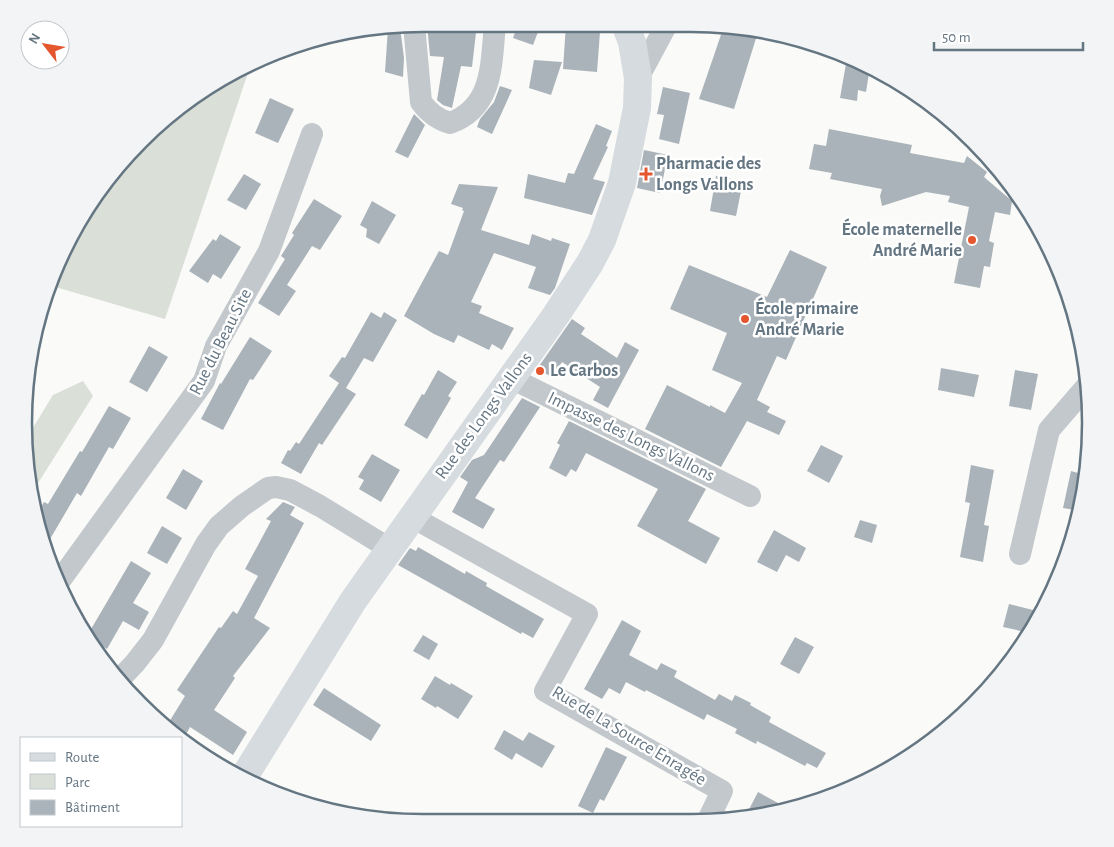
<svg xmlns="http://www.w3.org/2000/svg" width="1114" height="847" font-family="'Alegreya Sans',sans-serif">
<rect width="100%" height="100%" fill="#fafaf8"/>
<g fill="#dadfd7">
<path d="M250,67L165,319L52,286L77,224L141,141L223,77Z"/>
<path d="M83,381L93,396L33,491L26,439L53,395Z"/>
</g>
<g fill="#aab3b9">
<path d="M427,24H477L472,67L461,66L452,108L443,105L437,100L444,57L430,56Z"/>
<path d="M518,24H541L533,45L513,38Z"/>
<path d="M566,24H591L590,31L600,32L597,72L563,69Z"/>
<path d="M724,26L758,32L734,109L699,99Z"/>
<path d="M400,27L404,58L403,77L385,72L388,28Z"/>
<path d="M847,58L870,67L866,92L858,90L857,101L840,98Z"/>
<path d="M534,60L562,62L551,95L529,88Z"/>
<path d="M500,86L512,90L492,134L477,127L480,119L494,102Z"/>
<path d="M663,87L690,93L679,144L659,139L664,115L657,114Z"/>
<path d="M270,98L294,109L278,143L255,133Z"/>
<path d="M414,114L425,125L408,158L395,152Z"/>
<path d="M596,124L612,131L606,146L608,147L593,179L605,182L592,215L524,198L528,174L565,183L568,173L574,174Z"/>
<path d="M829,129L912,145L910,153L964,163L967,156L987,172L984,177L1012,201L1010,215L995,212L989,241L994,243L990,267L984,266L980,288L954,283L969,207L948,202L950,196L926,192L882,206L880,196L882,189L830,179L832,173L809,169L814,144L826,146Z"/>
<path d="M644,150L668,155L660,193L637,188Z"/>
<path d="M244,174L261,184L246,210L227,200Z"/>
<path d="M716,176L743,181L736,216L710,211Z"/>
<path d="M459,184L498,187L481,230L529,245L532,234L551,241L552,238L570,244L555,288L550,295L528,288L536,267L494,253L471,302L482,306L479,313L514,328L502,350L492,344L489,350L458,335L454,343L434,334L404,316L439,251L448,255L464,211L462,210L463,208L451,204Z"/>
<path d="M314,199L342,216L320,250L312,246L287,285L296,291L279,316L258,303L285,259L281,256L294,235L292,233Z"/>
<path d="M372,201L396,215L379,244L366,237L367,229L360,225Z"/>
<path d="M220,234L241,247L221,279L213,274L208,283L189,271L213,239L216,241Z"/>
<path d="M790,250L827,267L786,360L777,356L757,400L770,407L767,412L786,421L779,435L747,421L721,467L645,429L667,385L710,407V405L725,413L742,383L712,370L727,333L670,309L689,265L767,297Z"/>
<path d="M371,312L381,318L384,312L397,320L373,362L364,358L346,388L356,394L322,445L319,443L301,474L281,463L288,450L290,451L296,442L299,444L339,383L329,376L342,357L345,358Z"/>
<path d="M572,319L585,328L581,334L617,358L625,342L639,350L608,408L593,400L600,387L562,362L552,377L537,369Z"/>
<path d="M250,337L272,351L253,380L250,379L223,430L201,419L220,383L221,384Z"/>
<path d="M149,346L168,357L147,392L129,382Z"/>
<path d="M941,368L979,375L974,397L938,390Z"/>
<path d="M438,370L457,382L448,396L451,398L427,439L404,425L422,394L424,395Z"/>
<path d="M1015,370L1038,374L1031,410L1009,406Z"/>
<path d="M522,398L540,407L504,462L500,460L475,498L495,509L483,529L452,512L468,482L460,477L472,460L484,455Z"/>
<path d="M109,406L131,418L113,449L109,447L81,496L77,493L46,546L37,527L36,516L44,502L48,504L80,451L82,452Z"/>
<path d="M569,421L706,489L688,521L720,538L706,564L637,526L658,489L586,453L576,472L571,469L566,477L549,468L560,445L557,443Z"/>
<path d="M821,445L843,456L829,483L807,471Z"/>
<path d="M372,454L400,470L381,502L359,489L364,480L358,477Z"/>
<path d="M971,465L994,470L984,525L989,526L983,562L960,557L970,503L965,502Z"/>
<path d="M183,469L203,481L186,510L166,498Z"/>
<path d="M1071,471L1085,475L1083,502L1080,511L1063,508Z"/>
<path d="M283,502L295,507L290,515L304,523L254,618L270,628L233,676L235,678L214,710L247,732L233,755L190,727L183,740L166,727L185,696L177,690L219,627L221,628L233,611L237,614L258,576L245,569L271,521L266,519Z"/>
<path d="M860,520L877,525L872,543L854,537Z"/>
<path d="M162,526L182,538L167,564L147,553Z"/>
<path d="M774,530L806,548L799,562L786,555L777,572L757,562Z"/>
<path d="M418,547L465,574L466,571L478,578L487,583L486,586L544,619L533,638L522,632L521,634L398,565L410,548L416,551Z"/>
<path d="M131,561L151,573L133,603L149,612L139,630L123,621L107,649L87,636Z"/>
<path d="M1009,604L1037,611L1030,633L1003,627Z"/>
<path d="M622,620L641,631L629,655L657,670L661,663L677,671L674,677L715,700L719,694L732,701L735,695L751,703L750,705L771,717L769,722L826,753L817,768L807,763L805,766L757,741L756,744L735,733L737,729L707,714L704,720L646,690L645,692L626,682L620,694L609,688L602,699L584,689Z"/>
<path d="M423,635L438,644L429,660L413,651Z"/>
<path d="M795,637L814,647L799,674L780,664Z"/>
<path d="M435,676L450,685L451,683L473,696L458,719L437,706L436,708L421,699Z"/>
<path d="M324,688L381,725L371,741L313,705Z"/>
<path d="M504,730L523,741L529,732L555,746L542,768L516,753L512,760L494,749Z"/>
<path d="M606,747L627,757L604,801L600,799L593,813L578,806Z"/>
<path d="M758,792L778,803L774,813L744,819Z"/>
</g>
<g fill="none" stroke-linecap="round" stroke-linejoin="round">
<g stroke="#c3c8cc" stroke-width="22">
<path d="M414,25L421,102C429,113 437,119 450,123C494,107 491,63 495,24"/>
<path d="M638,78L667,24"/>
<path d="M511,378L750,496"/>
<path d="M412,517L587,614L545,691L722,791L708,820"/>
<path d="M1020,554L1049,430L1087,386"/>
<path d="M61,579L204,381L216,346L269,251L312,134"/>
<path d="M119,680L135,663L153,640L206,544L219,526L242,506L268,488L276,487L290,490L320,506L390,549"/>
</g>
<path stroke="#d6dbdf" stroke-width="28" d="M244,777L353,601L556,315L590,263L602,240L622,183L637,108L638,78L632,42L625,24"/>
</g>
<g fill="#e4572e" stroke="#fff" stroke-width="2">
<path d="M643.5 166.5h5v5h5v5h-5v5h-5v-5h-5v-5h5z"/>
<circle cx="972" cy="240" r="5"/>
<circle cx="745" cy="319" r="5"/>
<circle cx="540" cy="371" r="5"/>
</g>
<g text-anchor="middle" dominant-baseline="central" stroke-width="5" stroke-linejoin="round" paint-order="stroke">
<g font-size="18" font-weight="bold" fill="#657683" stroke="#fff" text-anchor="start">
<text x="656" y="164">Pharmacie des<tspan x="656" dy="21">Longs Vallons</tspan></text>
<text x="962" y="230" text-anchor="end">École maternelle<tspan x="962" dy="21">André Marie</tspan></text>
<text x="755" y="309">École primaire<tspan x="755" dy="21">André Marie</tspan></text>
<text x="550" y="371">Le Carbos</text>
</g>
<g font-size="18" fill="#657683" stroke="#fff">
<text transform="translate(221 342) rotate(-63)">Rue du Beau Site</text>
<text transform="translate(484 416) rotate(-54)">Rue des Longs Vallons</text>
<text transform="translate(631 437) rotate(26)">Impasse des Longs Vallons</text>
<text transform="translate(629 736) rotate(31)">Rue de La Source Enragée</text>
</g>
</g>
<path d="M0 0H1114V847H0ZM423 32H691A391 391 0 0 1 1082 423V423A391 391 0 0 1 691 814H423A391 391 0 0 1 32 423V423A391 391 0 0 1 423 32Z" fill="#f3f4f5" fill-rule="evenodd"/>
<path fill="none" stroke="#657683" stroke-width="2.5" d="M423 32H691A391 391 0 0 1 1082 423V423A391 391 0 0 1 691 814H423A391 391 0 0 1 32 423V423A391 391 0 0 1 423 32Z"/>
<rect x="20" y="737" width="162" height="90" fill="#ffffff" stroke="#c1c8cd"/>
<rect x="30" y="753" width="25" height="8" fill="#d6dbdf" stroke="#c1c8cd"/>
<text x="65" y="762" font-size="15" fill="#657683">Route</text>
<rect x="30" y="774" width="25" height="15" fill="#dadfd7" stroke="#c1c8cd"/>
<text x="65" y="787" font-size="15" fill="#657683">Parc</text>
<rect x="30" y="800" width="25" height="15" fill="#aab3b9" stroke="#c1c8cd"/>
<text x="65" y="812" font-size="15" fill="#657683">Bâtiment</text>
<g transform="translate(45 45) rotate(301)"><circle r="24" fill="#ffffff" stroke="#c1c8cd"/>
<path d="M0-4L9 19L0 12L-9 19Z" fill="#e4572e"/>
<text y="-8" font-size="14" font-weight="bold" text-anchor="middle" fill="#657683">N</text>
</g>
<path d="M934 42v8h149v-8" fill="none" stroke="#657683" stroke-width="2.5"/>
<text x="942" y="42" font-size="15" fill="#657683" stroke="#ffffff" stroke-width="4" paint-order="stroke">50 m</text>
</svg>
